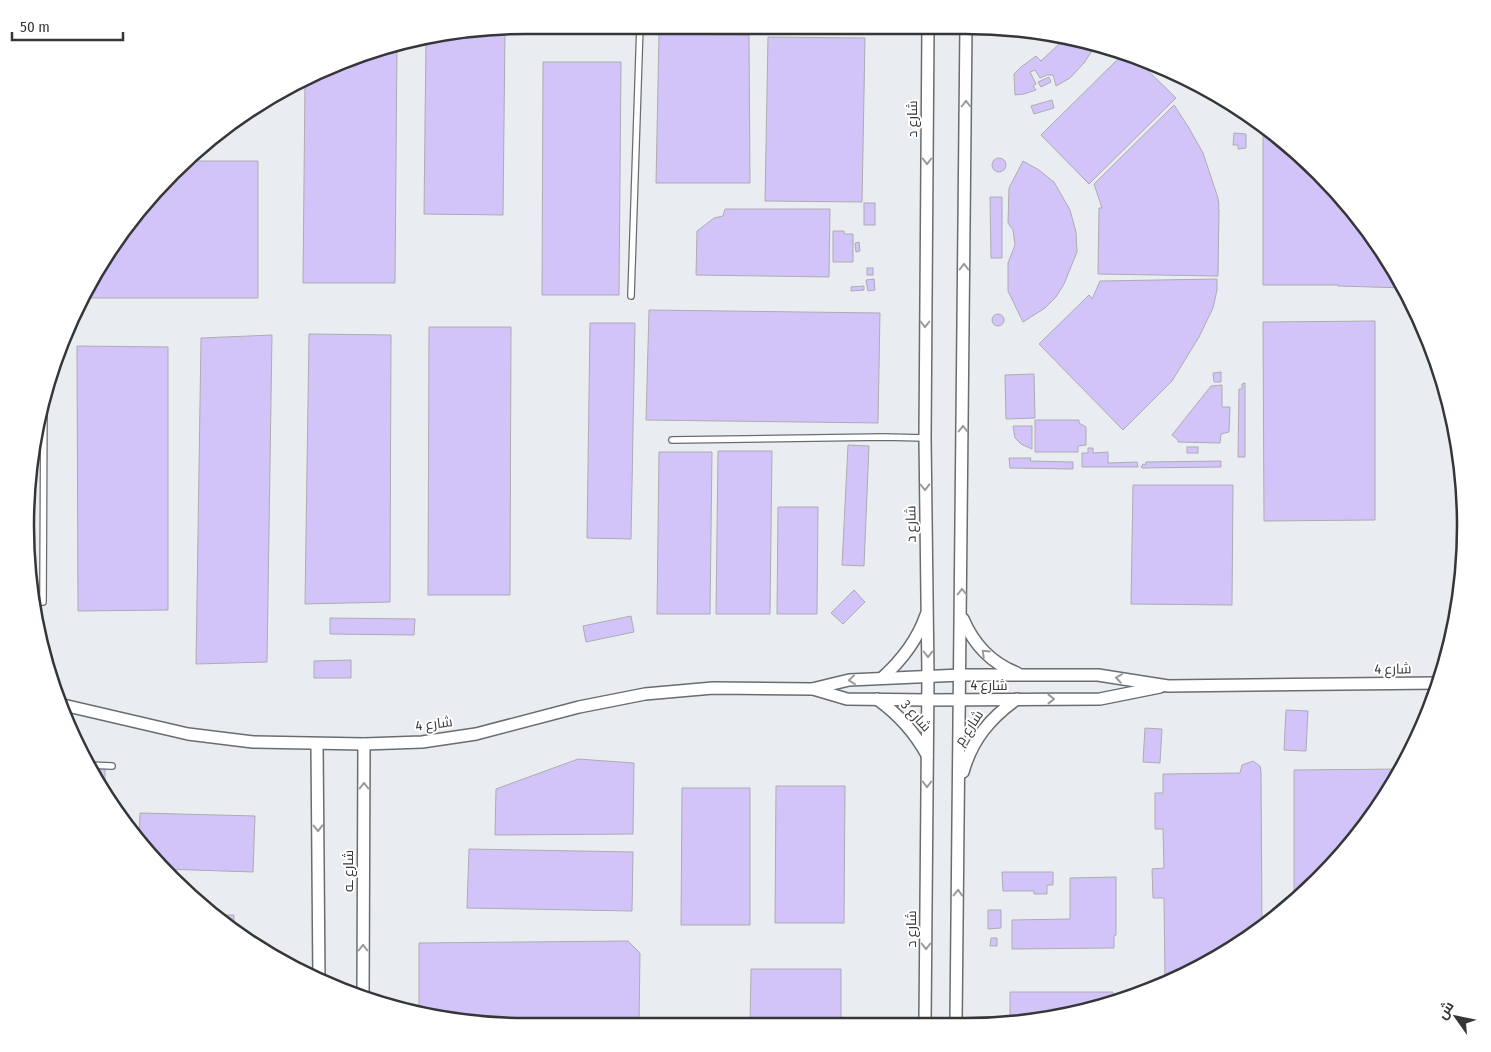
<svg xmlns="http://www.w3.org/2000/svg" width="1491" height="1052" font-family="'Fira Sans Condensed',Cairo,sans-serif">
<rect width="100%" height="100%" fill="#e9edf1"/>
<g fill="#d2c4f8" stroke="#adacb0">
<path d="M505,28L503,215L424,214L426,38Z"/>
<path d="M659,34L749,35L750,183H656Z"/>
<path d="M1065,35L1096,45L1084,63L1070,78L1056,86L1053,75H1047L1040,78L1035,70L1030,72L1036,84L1033,86L1036,90L1024,94L1015,95L1014,74L1021,67L1036,56L1041,61L1059,44Z"/>
<path d="M768,37L865,38L862,202L765,201Z"/>
<path d="M397,42L395,283H303L305,79L334,63Z"/>
<path d="M1124,53L1133,56L1176,98L1089,184L1041,135Z"/>
<path d="M543,62H621L619,295H542Z"/>
<path d="M1049,77L1051,82L1041,87L1038,82Z"/>
<path d="M1052,100L1054,108L1034,114L1031,106Z"/>
<path d="M1174,105L1189,128L1203,153L1218,198L1219,206L1218,209H1219L1218,276L1098,274L1099,208H1102L1094,184Z"/>
<path d="M1263,126L1295,149L1342,196L1399,276L1405,288L1338,286V285H1263Z"/>
<path d="M1234,133L1246,134V148L1238,149V145H1233Z"/>
<circle cx="999" cy="165" r="7"/>
<path d="M189,161H258V298H89V286L149,196Z"/>
<path d="M1023,161L1039,170L1054,182L1070,210L1076,232L1077,252L1064,284L1056,297L1045,308L1023,322L1008,291V263L1015,245L1013,230L1008,223L1009,188Z"/>
<path d="M990,197H1002V258H991Z"/>
<rect x="864" y="203" width="11" height="22"/>
<path d="M725,209H830L829,277L696,275L697,231L714,218L723,216Z"/>
<path d="M833,231H844V234H853V262H833Z"/>
<path d="M859,242L860,251L856,252L855,243Z"/>
<rect x="867" y="268" width="6" height="7"/>
<path d="M874,279L875,290L868,291L866,280Z"/>
<path d="M1217,279V290L1213,308L1199,337L1172,381L1123,430L1039,344L1089,295L1092,299L1100,281Z"/>
<path d="M864,286V290L851,291V287Z"/>
<path d="M649,310L880,313L878,423L646,420Z"/>
<circle cx="998" cy="320" r="6"/>
<path d="M1375,321V520L1264,521L1263,322Z"/>
<path d="M590,323H635L631,539L587,538Z"/>
<path d="M429,327H511L510,595H428Z"/>
<path d="M309,334L391,335L390,602L305,604Z"/>
<path d="M272,335L267,662L196,664L201,338Z"/>
<path d="M77,346L168,347V610L78,611Z"/>
<path d="M1221,372V382H1214L1213,373Z"/>
<path d="M1034,374L1035,418L1006,419L1005,375Z"/>
<path d="M1245,383V457H1238L1239,389H1242V384Z"/>
<path d="M1222,385V407H1230L1229,432L1221,434L1220,443L1178,442V440L1172,435L1211,386Z"/>
<path d="M1035,420H1079V423L1086,427V445L1078,446V452H1035Z"/>
<path d="M1013,426H1032V449L1021,444L1015,438Z"/>
<path d="M848,445L869,446L864,566L842,565Z"/>
<rect x="1187" y="447" width="11" height="6"/>
<path d="M1088,448H1093V453L1108,452V463L1137,462L1138,467H1082V453H1088Z"/>
<path d="M718,451H772L770,614H716Z"/>
<path d="M659,452H712L710,614H657Z"/>
<path d="M1009,458H1031L1030,461L1073,462V469L1010,468Z"/>
<path d="M1221,461V467L1142,468L1141,467L1143,464L1145,465L1146,462Z"/>
<path d="M1133,485H1233L1232,605L1131,604Z"/>
<path d="M778,507H818L817,614H777Z"/>
<path d="M854,590L865,602L843,624L831,613Z"/>
<path d="M631,616L634,632L586,642L583,626Z"/>
<path d="M330,618L415,619L414,635L330,634Z"/>
<path d="M351,660V678H314V661Z"/>
<path d="M1286,710L1308,711L1306,751L1284,750Z"/>
<path d="M1145,728L1162,729L1160,763L1143,762Z"/>
<path d="M578,759L634,763L633,834L495,835L496,789Z"/>
<path d="M1253,761L1260,766L1261,772L1262,928L1243,943L1171,981H1165L1164,898H1153L1152,869L1164,868L1163,829H1155V793H1163V774L1240,773L1242,765Z"/>
<path d="M90,769H105V797Z"/>
<path d="M1401,769L1362,831L1294,904V770Z"/>
<path d="M776,786H845L844,923H775Z"/>
<path d="M682,788H750V925H681Z"/>
<path d="M140,813L255,816L253,872L163,869L149,856L139,843Z"/>
<path d="M469,849L633,852L632,911L467,908Z"/>
<path d="M1002,872H1053V885H1047V894H1034V891H1003Z"/>
<path d="M1116,877V935L1114,936V948L1012,949V920L1070,919V878Z"/>
<path d="M988,910H1001V928L988,929Z"/>
<path d="M211,915H234V931L221,923Z"/>
<path d="M991,938H997V946H990Z"/>
<path d="M628,941L640,953L639,1025L494,1026L419,1014V943Z"/>
<path d="M751,969H841V1024H750Z"/>
<path d="M1010,992H1113V1001L1031,1023H1010Z"/>
</g>
<g fill="none" stroke-linecap="round" stroke-linejoin="round">
<defs>
<g id="lane">
<path d="M576,31H639"/>
<path d="M631,296L640,25"/>
<path d="M672,440L884,437L925,438"/>
<path d="M32,602H43L44,392"/>
<path d="M88,765L112,766"/>
</g>
<g id="street">
<path d="M963,619C974,645 991,663 1017,673"/>
<path d="M882,678C902,660 917,641 926,615"/>
<path d="M813,689L847,699L928,700L1100,699L1160,687"/>
<path d="M877,699C898,714 914,731 927,755"/>
<path d="M59,704L188,734L253,742L364,744L422,742L476,734L579,707L645,694L713,688L812,689L849,680L961,675H1098L1168,686L1438,683"/>
<path d="M317,744L319,981"/>
<path d="M963,772C972,740 990,718 1017,699"/>
<path d="M363,997L364,744"/>
<path d="M925,1023L928,676L925,438L928,25"/>
<path d="M956,1023L966,25"/>
</g>
</defs>
<use href="#lane" stroke="#696d70" stroke-width="8"/>
<use href="#street" stroke="#696d70" stroke-width="14"/>
<use href="#lane" stroke="#fff" stroke-width="5.5"/>
<use href="#street" stroke="#fff" stroke-width="11"/>
</g>
<defs><path id="oneway-chevron" d="M-2-3.5L2.5 0L-2 3.5" fill="none" stroke-width="1.6" stroke-linecap="round" stroke-linejoin="round" transform="scale(1.25)"/></defs>
<g stroke="#9a9a9b">
<use href="#oneway-chevron" transform="translate(966 104) rotate(-90)"/>
<use href="#oneway-chevron" transform="translate(927 161) rotate(90)"/>
<use href="#oneway-chevron" transform="translate(964 267) rotate(-90)"/>
<use href="#oneway-chevron" transform="translate(925 324) rotate(90)"/>
<use href="#oneway-chevron" transform="translate(963 429) rotate(-90)"/>
<use href="#oneway-chevron" transform="translate(925 487) rotate(89)"/>
<use href="#oneway-chevron" transform="translate(962 592) rotate(-90)"/>
<use href="#oneway-chevron" transform="translate(985 653) rotate(-136)"/>
<use href="#oneway-chevron" transform="translate(928 654) rotate(90)"/>
<use href="#oneway-chevron" transform="translate(1119 678) rotate(-171)"/>
<use href="#oneway-chevron" transform="translate(852 680) rotate(174)"/>
<use href="#oneway-chevron" transform="translate(1051 699)"/>
<use href="#oneway-chevron" transform="translate(927 784) rotate(90)"/>
<use href="#oneway-chevron" transform="translate(364 786) rotate(-90)"/>
<use href="#oneway-chevron" transform="translate(318 828) rotate(89)"/>
<use href="#oneway-chevron" transform="translate(958 893) rotate(-89)"/>
<use href="#oneway-chevron" transform="translate(926 946) rotate(90)"/>
<use href="#oneway-chevron" transform="translate(363 948) rotate(-90)"/>
</g>
<g text-anchor="middle" dominant-baseline="central" stroke-width="4" stroke-linejoin="round" paint-order="stroke">
<g font-size="14" fill="#343637" stroke="#fff">
<text transform="translate(912 119) rotate(-90)">شارع د</text>
<text transform="translate(911 524) rotate(-91)">شارع د</text>
<text transform="translate(1393 669) rotate(-1)">شارع 4</text>
<text x="989" y="685">شارع 4</text>
<text transform="translate(916 716) rotate(48)">شارع 3</text>
<text transform="translate(434 724) rotate(-7)">شارع 4</text>
<text transform="translate(969 728) rotate(-56)">شارع م</text>
<text transform="translate(348 871) rotate(-90)">شارع ـه</text>
<text transform="translate(911 929) rotate(-90)">شارع د</text>
</g>
</g>
<path d="M0 0H1491V1052H0ZM526 34H965A492 492 0 0 1 1457 526V526A492 492 0 0 1 965 1018H526A492 492 0 0 1 34 526V526A492 492 0 0 1 526 34Z" fill="#fff" fill-rule="evenodd"/>
<path fill="none" stroke="#343637" stroke-width="2.5" d="M526 34H965A492 492 0 0 1 1457 526V526A492 492 0 0 1 965 1018H526A492 492 0 0 1 34 526V526A492 492 0 0 1 526 34Z"/>
<g transform="translate(1456 1017) rotate(303)" stroke="#ffffff" stroke-width="4" paint-order="stroke">
<path d="M0-4L9 19L0 12L-9 19Z" fill="#343637"/>
<text y="-8" font-size="14" font-weight="bold" text-anchor="middle" fill="#343637">ش</text>
</g>
<path d="M12 32v8h111v-8" fill="none" stroke="#343637" stroke-width="2.5"/>
<text x="20" y="32" font-size="15" fill="#343637" stroke="#ffffff" stroke-width="4" paint-order="stroke">50 m</text>
</svg>
